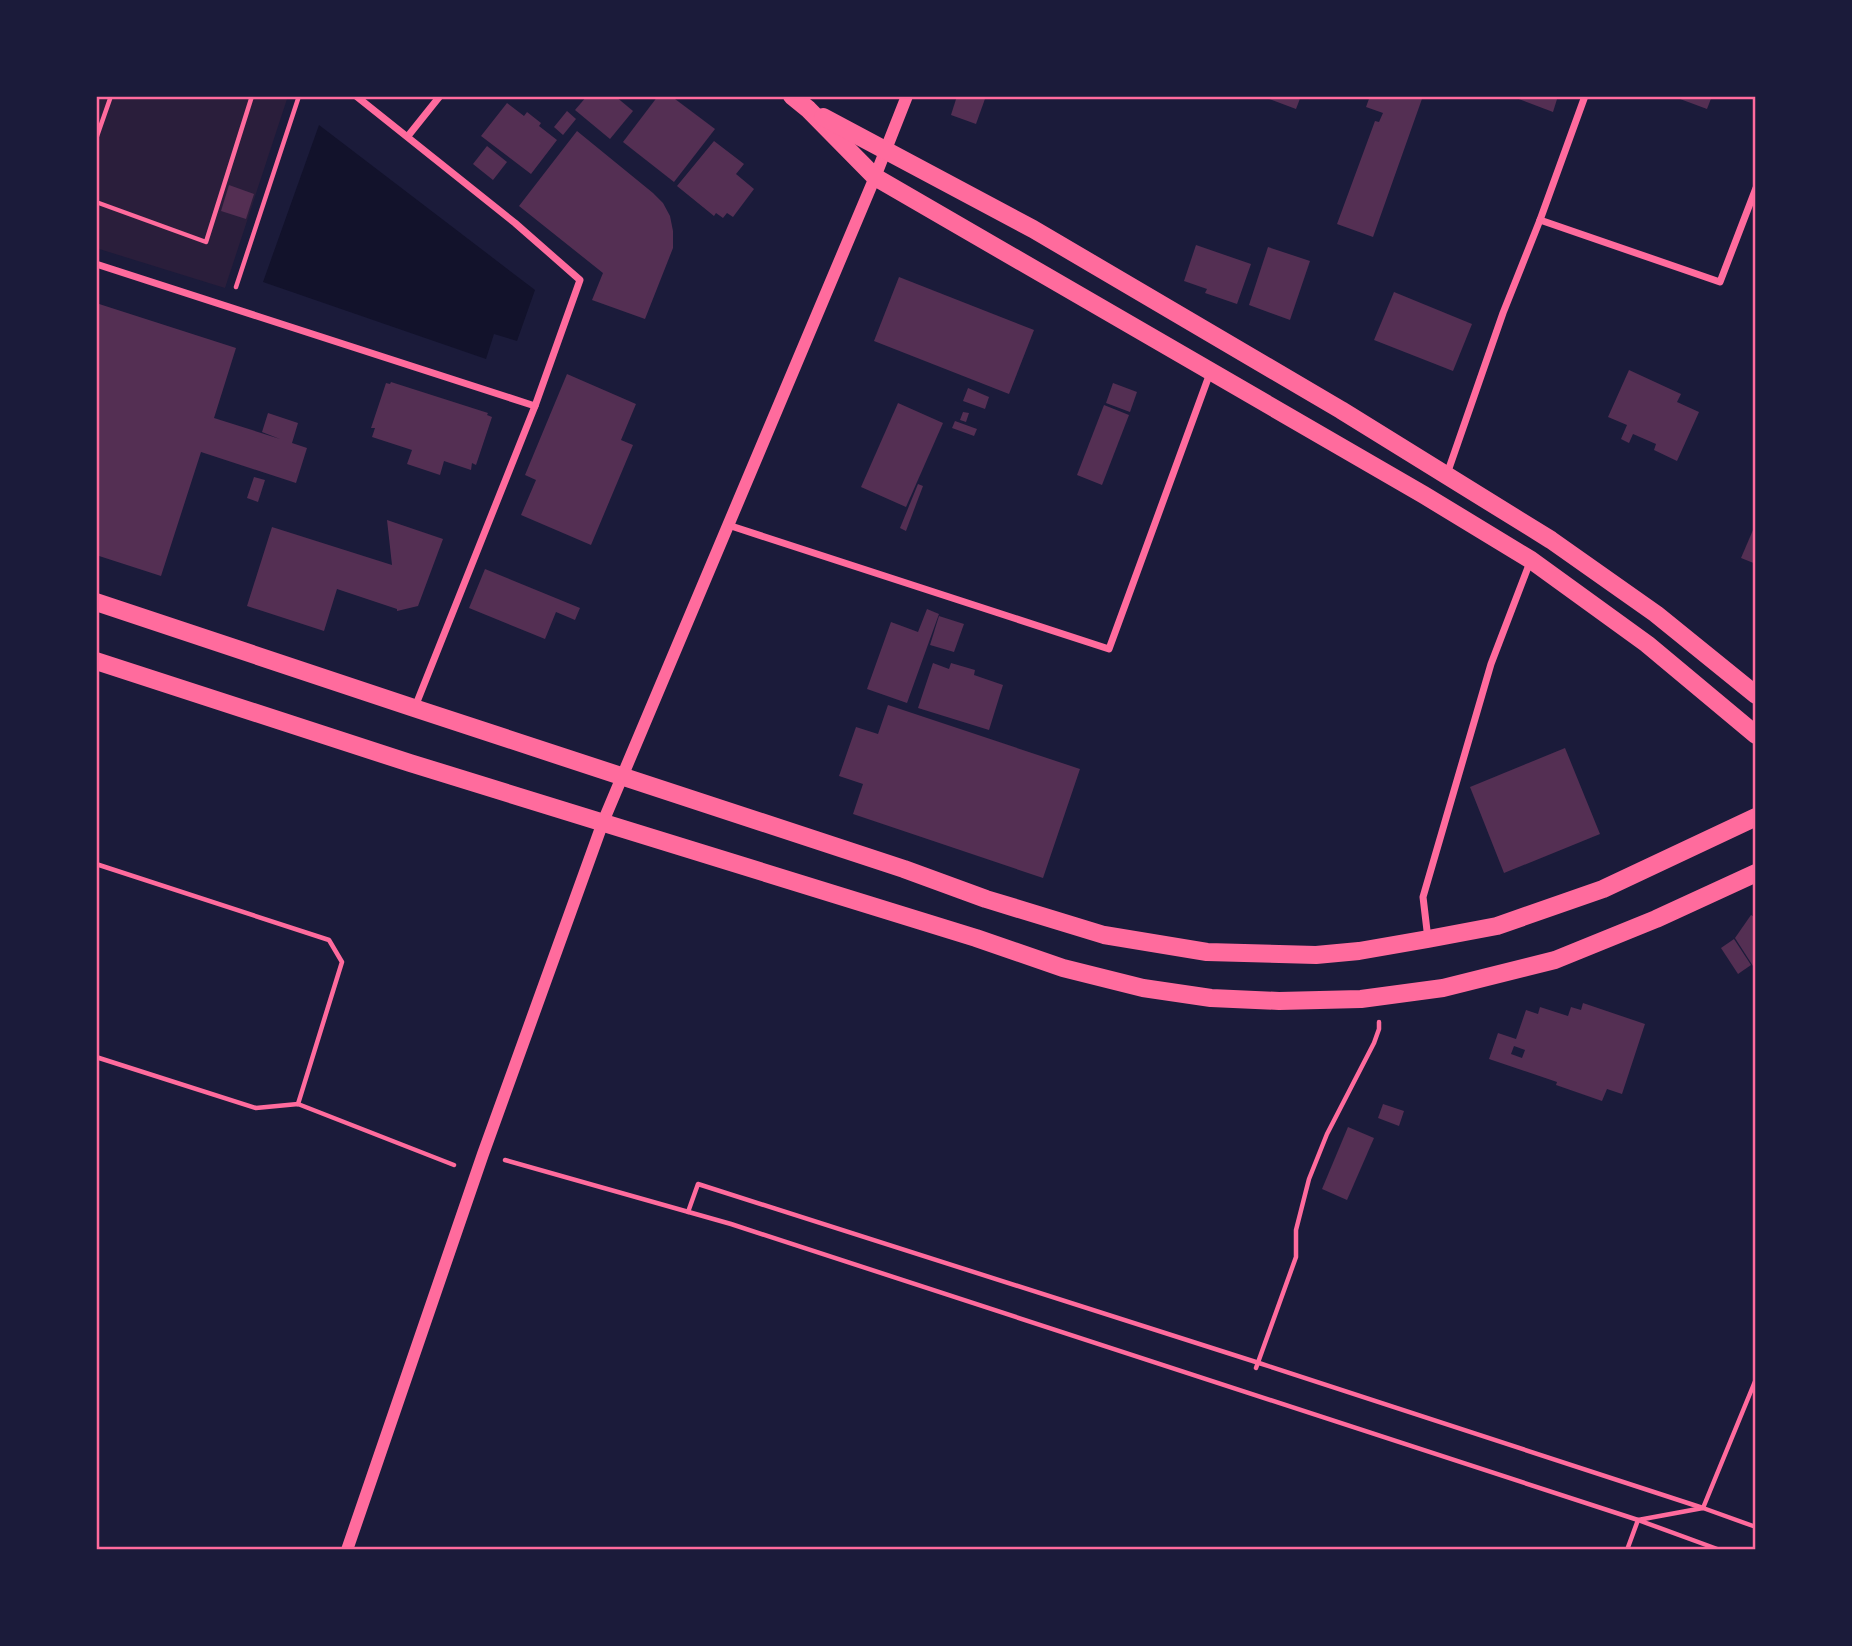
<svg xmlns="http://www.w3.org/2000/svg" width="1852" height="1646" font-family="Rubik,sans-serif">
<rect width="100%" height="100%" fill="#1b1b3a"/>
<path fill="#2a1e3b" d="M96,96H288L225,288L96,248Z"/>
<path fill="#12122b" d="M319,125L535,290L517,341L494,334L486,359L263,282Z"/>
<g fill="#542f53" fill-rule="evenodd">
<path d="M587,96H615L633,111L610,139L575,110Z"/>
<path d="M658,96H671L715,129L674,182L623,142Z"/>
<path d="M957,96H986L976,124L951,115Z"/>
<path d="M1261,96H1301L1296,109Z"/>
<path d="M1370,96H1423L1373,237L1337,224L1375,121L1379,122L1383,113L1366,107Z"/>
<path d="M1511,96H1558L1553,112Z"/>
<path d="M1672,96H1712L1707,109Z"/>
<path d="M507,103L524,116L527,112L541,123L539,126L557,140L531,174L481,136Z"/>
<path d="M567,111L576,119L563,135L554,127Z"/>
<path d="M577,131L653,193L663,203L670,216L673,231V248L645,319L592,300L603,273L519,206Z"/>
<path d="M714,141L744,164L736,174L754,189L733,217L727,213L723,218L716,213L714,216L677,186Z"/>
<path d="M487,146L507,162L493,180L473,164Z"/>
<path d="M229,185L254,194L246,219L221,211Z"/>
<path d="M1196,245L1251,264L1237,304L1205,293L1207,289L1184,281Z"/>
<path d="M1268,247L1310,261L1290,320L1249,305Z"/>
<path d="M899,277L1034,330L1009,394L874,341Z"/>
<path d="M1394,292L1472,324L1453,371L1374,340Z"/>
<path d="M96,303L236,348L214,418L280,439L262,432L268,413L298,423L292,443L307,448L296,483L201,452L161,576L96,555Z"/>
<path d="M1629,370L1681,394L1677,402L1699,412L1677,461L1654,450L1656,444L1633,434L1629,443L1621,439L1627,425L1608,417Z"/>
<path d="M567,374L636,404L621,440L633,445L591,545L521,515L536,480L525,475Z"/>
<path d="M391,382L488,413L487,415L492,417L476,465L472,463L471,470L444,461L440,475L407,464L412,450L372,437L375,428H371L386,383L390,384Z"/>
<path d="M1113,383L1137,392L1130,412L1106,403Z"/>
<path d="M968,388L989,397L985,409L963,401Z"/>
<path d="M898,403L943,423L906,507L861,487Z"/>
<path d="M1104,405L1129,415L1102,485L1077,475Z"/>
<path d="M963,412L969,413L966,422L960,420Z"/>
<path d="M955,421L977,429L974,436L952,428Z"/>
<path d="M254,477L265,480L258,502L247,498Z"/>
<path d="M918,484L923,486L906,531L900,528Z"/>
<path d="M387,520L443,539L418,606L397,611V609L337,589L324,631L247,606L272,527L392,565Z"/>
<path d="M1756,523V564L1741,558Z"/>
<path d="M485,569L580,608L575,620L556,612L545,639L469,608Z"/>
<path d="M927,609L939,614L907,703L867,689L891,622L918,632Z"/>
<path d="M939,616L964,624L954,652L930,645Z"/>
<path d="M933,663L949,669L951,663L975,670L974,675L1003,685L989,730L918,708Z"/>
<path d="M888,705L1080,769L1043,878L853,814L863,784L839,776L856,727L878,734Z"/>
<path d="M1565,748L1600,834L1504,873L1470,787Z"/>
<path d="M1751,915L1756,918V961L1753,966L1735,938Z"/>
<path d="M1734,939L1751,965L1738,974L1721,948Z"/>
<path d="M1583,1003L1645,1024L1622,1094L1607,1089L1602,1101L1556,1085L1557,1082L1489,1059L1498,1033L1516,1039L1526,1010L1538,1014L1540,1007L1568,1016L1571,1007L1581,1010ZM1514,1046L1525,1050L1522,1058L1511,1054Z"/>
<path d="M1383,1104L1404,1111L1399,1126L1378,1118Z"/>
<path d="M1348,1127L1374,1138L1347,1200L1322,1189Z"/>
</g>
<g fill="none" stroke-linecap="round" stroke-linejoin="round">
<g stroke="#ff6b9d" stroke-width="4.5">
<path d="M96,139L111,96"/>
<path d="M96,202L206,242L252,96"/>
<path d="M236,287L299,96"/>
<path d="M96,864L329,940L342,962L298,1104"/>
<path d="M96,1057L256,1108L298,1104L454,1165"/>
<path d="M505,1160L731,1224L1638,1520L1720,1550"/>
<path d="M688,1212L698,1184L1259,1363L1703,1508L1756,1527"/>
<path d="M1256,1368L1296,1257V1230L1309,1179L1327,1134L1374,1043L1379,1029V1022"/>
<path d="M1638,1520L1703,1508L1756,1379"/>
<path d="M1627,1550L1638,1520"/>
</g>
<g stroke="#ff6b9d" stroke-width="7">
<path d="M356,96L515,223L580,280L535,406L415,707"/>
<path d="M408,136L440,96"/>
<path d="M1540,220L1720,282L1756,188"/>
<path d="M96,264L535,406"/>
<path d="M1447,474L1503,313L1540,220L1585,96"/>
<path d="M728,525L1109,649L1210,373"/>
<path d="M1428,939L1423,897L1491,664L1530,562"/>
</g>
<path stroke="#ff6b9d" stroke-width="12" d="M347,1550L483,1154L603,822L875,177L907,96"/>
<g stroke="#ff6b9d" stroke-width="18">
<path d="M792,96L808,109L875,177L1424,495L1531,560L1647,644L1756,735"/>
<path d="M823,117L1033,229L1341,410L1551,540L1656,614L1756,695"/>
<path d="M96,602L414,708L904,869L986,899L1104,935L1207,952L1316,955L1359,951L1428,939L1497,926L1603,889L1756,817"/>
<path d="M96,661L410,763L976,938L1063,968L1143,988L1211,998L1279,1001L1361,999L1443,988L1555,960L1656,919L1756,873"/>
</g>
</g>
<rect width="1852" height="1646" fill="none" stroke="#1b1b3a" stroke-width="196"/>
<rect x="98" y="98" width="1656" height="1450" fill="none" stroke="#ff6b9d" stroke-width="2.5"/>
</svg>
